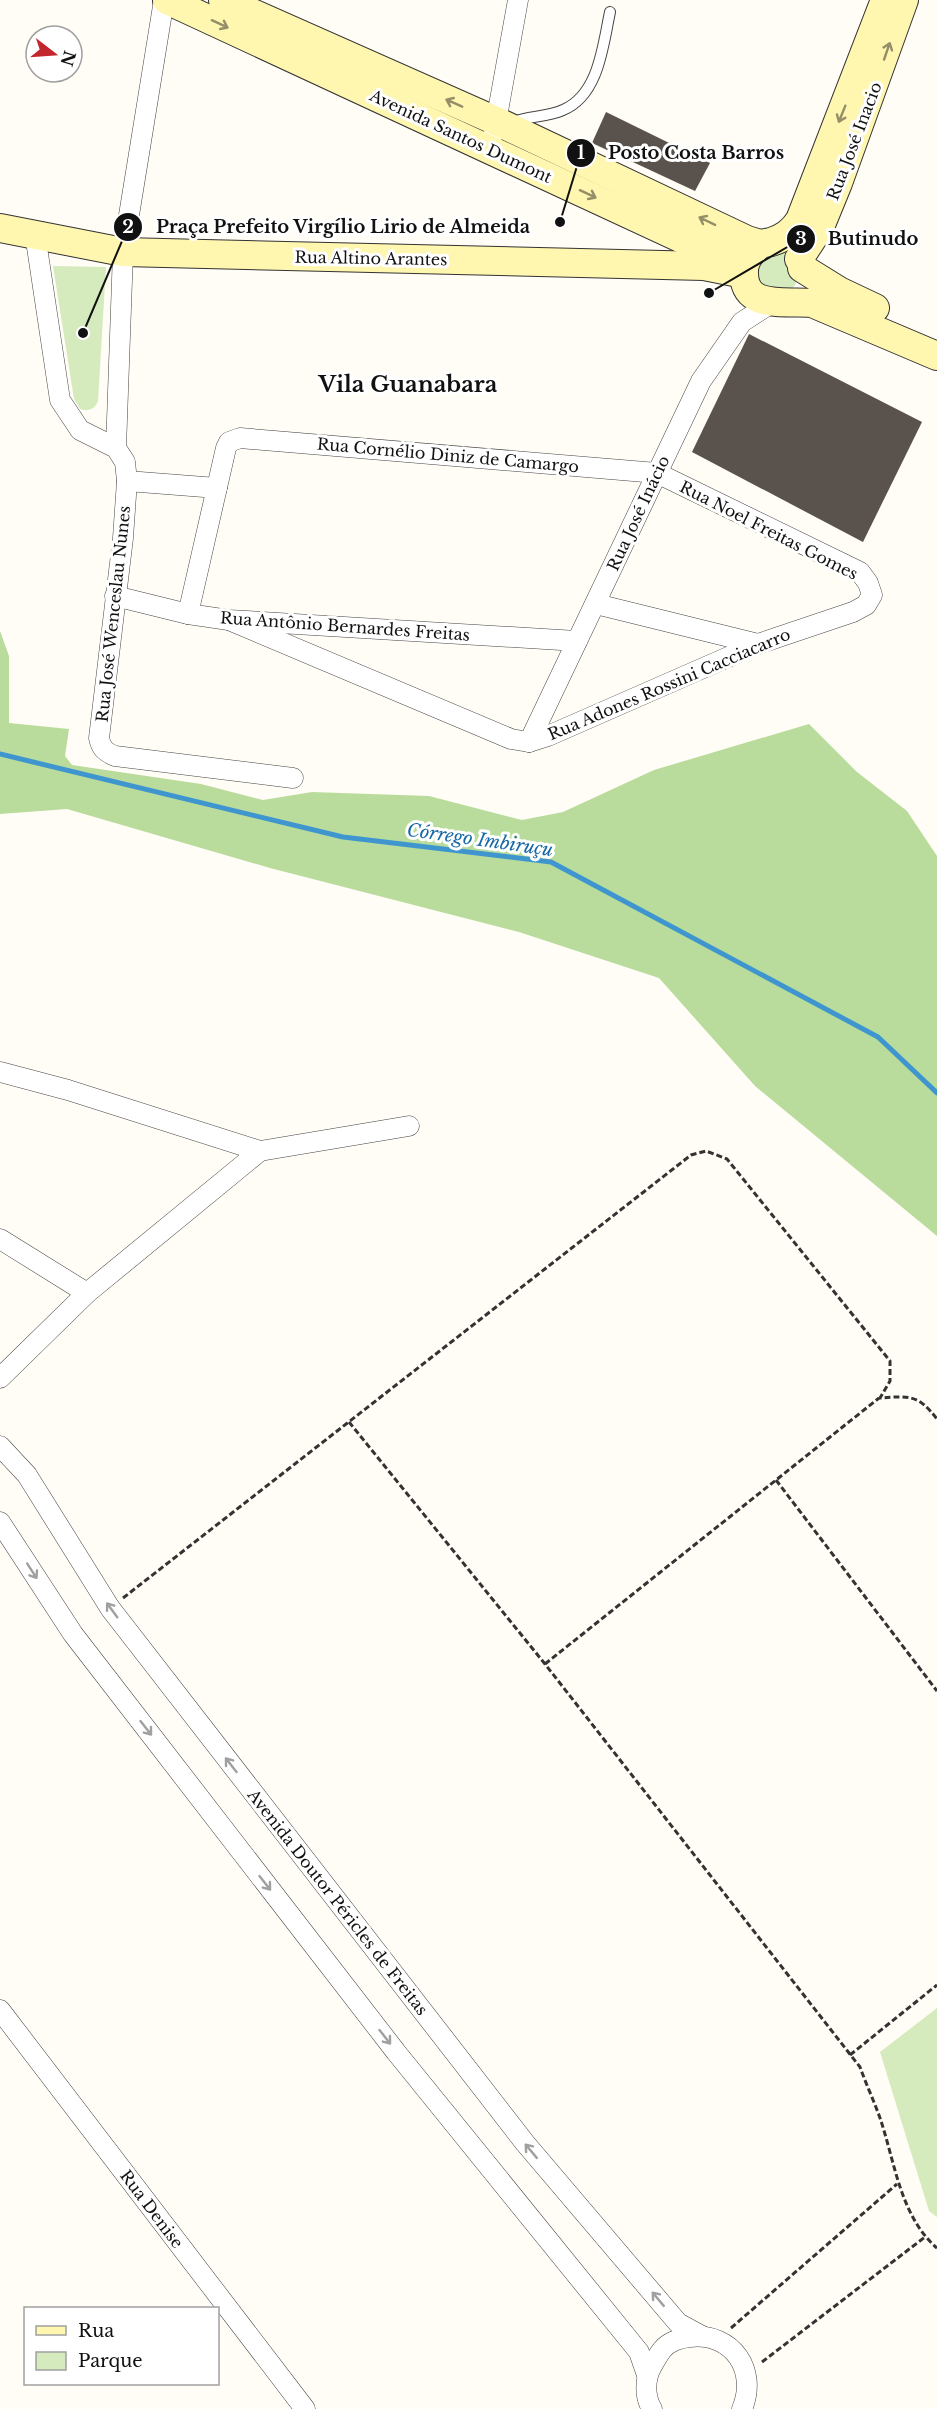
<svg xmlns="http://www.w3.org/2000/svg" width="937" height="2409" font-family="'Libre Baskerville',serif">
<rect width="100%" height="100%" fill="#fffdf5"/>
<g fill="#d5ebbd">
<path d="M784,250C790,253 791,259 794,265C804,290 787,292 767,298L750,261Z"/>
<path d="M53,266L106,267L98,401C95,409 88,412 80,409L74,399Z"/>
<path d="M937,2008V2217L929,2211L880,2052Z"/>
</g>
<path fill="#b9dc9c" d="M0,631L9,656V723L69,729L65,756L72,765L201,784L263,800L312,792L429,796L522,820L563,812L654,770L809,724L857,772L907,811L937,856V1236L755,1086L659,978L519,932L270,868L67,809L0,814Z"/>
<g fill="none" stroke-linecap="round" stroke-linejoin="round">
<path stroke="#3f96cf" stroke-width="5" d="M0,754L343,837L551,862L878,1037L937,1093"/>
</g>
<g fill="#5a524d">
<path d="M606,112L710,163L695,191L592,143Z"/>
<path d="M749,334L922,422L863,542L692,452Z"/>
</g>
<g fill="none" stroke-linecap="round" stroke-linejoin="round">
<defs>
<path id="lane" d="M513,122C529,116 548,117 563,110C599,95 603,45 610,12"/>
<g id="street">
<path d="M494,133L518,0"/>
<path d="M35,234L60,400L80,430L116,448L125,462L127,481L123,538L99,738C101,748 105,752 115,756L293,778"/>
<path d="M116,448L123,252L164,0"/>
<path d="M127,481L217,488"/>
<path d="M115,596L188,614L229,620L577,641"/>
<path d="M596,604L758,644"/>
<path d="M188,614L226,448L229,442L240,438L657,473L860,572L868,583L872,595L866,605L853,612L758,644L548,736L529,742L511,739L229,620"/>
<path d="M529,742L701,381L742,322L773,302"/>
<path d="M0,1072L68,1090L260,1151L409,1126"/>
<path d="M0,1239L87,1293"/>
<path d="M0,1378L87,1293L260,1151"/>
<path d="M0,1446L27,1475L110,1608L525,2143L678,2323L702,2336"/>
<path d="M0,1522L73,1634L396,2052L639,2352L647,2375"/>
<path d="M0,2010L305,2409"/>
<path d="M652,2409C644,2396 645,2378 652,2366C655,2361 658,2355 662,2350C668,2342 680,2338 690,2337C733,2332 758,2371 742,2409"/>
</g>
<g id="secondary">
<path d="M167,0L734,263"/>
<path d="M223,0L496,121L747,240L760,244"/>
<path d="M885,0L800,220C792,232 784,238 771,242C766,243 762,243 758,246C750,253 743,263 744,274C745,311 789,300 812,303L937,356"/>
<path d="M0,228L123,252L704,266L744,274"/>
<path d="M799,259L820,227L838,183L904,0"/>
<path d="M802,268L839,291L875,308"/>
</g>
</defs>
<use href="#lane" stroke="#444" stroke-width="12"/>
<use href="#street" stroke="#444" stroke-width="21"/>
<use href="#secondary" stroke="#333" stroke-width="30"/>
<g stroke="#333" stroke-width="3" stroke-dasharray="6 3" stroke-linecap="butt">
<path d="M349,1422L545,1664L860,2067C866,2084 874,2101 880,2118C895,2162 900,2216 937,2248"/>
<path d="M776,1480L937,1691"/>
<path d="M123,1598L691,1155L706,1151L727,1159L890,1361V1381L880,1398C909,1396 918,1394 937,1419"/>
<path d="M545,1664L879,1398"/>
<path d="M850,2055L937,1985"/>
<path d="M731,2328L897,2184"/>
<path d="M762,2362L925,2237"/>
</g>
<use href="#lane" stroke="#fff" stroke-width="10"/>
<use href="#street" stroke="#fff" stroke-width="20"/>
<use href="#secondary" stroke="#fff6b0" stroke-width="28"/>
</g>
<defs><path id="oneway-shaft" d="M-6 0H5M1.5-3L5.5 0L1.5 3" fill="none" stroke-width="1.6" stroke-linecap="round" stroke-linejoin="round" transform="scale(1.5)"/></defs>
<g stroke="#948f68">
<use href="#oneway-shaft" transform="translate(220 24) rotate(25)"/>
<use href="#oneway-shaft" transform="translate(887 51) rotate(-71)"/>
<use href="#oneway-shaft" transform="translate(454 103) rotate(-156)"/>
<use href="#oneway-shaft" transform="translate(842 114) rotate(112)"/>
<use href="#oneway-shaft" transform="translate(588 194) rotate(25)"/>
<use href="#oneway-shaft" transform="translate(707 221) rotate(-154)"/>
</g>
<g stroke="#a0a0a0">
<use href="#oneway-shaft" transform="translate(32 1571) rotate(57)"/>
<use href="#oneway-shaft" transform="translate(112 1610) rotate(-126)"/>
<use href="#oneway-shaft" transform="translate(146 1728) rotate(52)"/>
<use href="#oneway-shaft" transform="translate(231 1765) rotate(-128)"/>
<use href="#oneway-shaft" transform="translate(265 1883) rotate(52)"/>
<use href="#oneway-shaft" transform="translate(385 2037) rotate(52)"/>
<use href="#oneway-shaft" transform="translate(531 2151) rotate(-130)"/>
<use href="#oneway-shaft" transform="translate(658 2299) rotate(-130)"/>
</g>
<g text-anchor="middle" dominant-baseline="central" stroke-width="6" stroke-linejoin="round" paint-order="stroke">
<g font-size="16" fill="#111" stroke="#fff">
<text transform="translate(461 136) rotate(25)">Avenida Santos Dumont</text>
<text transform="translate(854 141) rotate(-69)">Rua José Inacio</text>
<text transform="translate(371 258) rotate(1)">Rua Altino Arantes</text>
<text transform="translate(448 455) rotate(5)">Rua Cornélio Diniz de Camargo</text>
<text transform="translate(638 513) rotate(-65)">Rua José Inácio</text>
<text transform="translate(769 530) rotate(27)">Rua Noel Freitas Gomes</text>
<text transform="translate(113 614) rotate(-84)">Rua José Wenceslau Nunes</text>
<text transform="translate(345 626) rotate(4)">Rua Antônio Bernardes Freitas</text>
<text transform="translate(669 684) rotate(-23)">Rua Adones Rossini Cacciacarro</text>
<text transform="translate(338 1902) rotate(52)">Avenida Doutor Péricles de Freitas</text>
<text transform="translate(152 2209) rotate(53)">Rua Denise</text>
</g>
<g font-size="18" font-style="italic" fill="#1768a6" stroke="#fff">
<text transform="translate(480 840) rotate(8)">Córrego Imbiruçu</text>
</g>
<g font-size="22" font-weight="bold" fill="#111" stroke="#fff">
<text x="408" y="384">Vila Guanabara</text>
</g>
</g>
<path fill="none" stroke="#111" stroke-width="2" d="M560 222L581 153M83 333L128 227M709 293L801 239"/>
<g fill="#111" stroke="#fff" stroke-width="2">
<circle cx="560" cy="222" r="6"/>
<circle cx="83" cy="333" r="6"/>
<circle cx="709" cy="293" r="6"/>
<circle cx="581" cy="153" r="15"/>
<circle cx="128" cy="227" r="15"/>
<circle cx="801" cy="239" r="15"/>
</g>
<g font-size="18" text-anchor="middle" font-weight="bold" fill="#fff">
<text x="581" y="159">1</text>
<text x="128" y="233">2</text>
<text x="801" y="245">3</text>
</g>
<g font-size="18" text-anchor="middle" font-weight="bold" fill="#111" stroke="#fff" stroke-width="6" stroke-linejoin="round" paint-order="stroke">
<text x="696" y="159">Posto Costa Barros</text>
<text x="343" y="233">Praça Prefeito Virgílio Lirio de Almeida</text>
<text x="873" y="245">Butinudo</text>
</g>
<rect x="24" y="2307" width="195" height="78" fill="#ffffff" stroke="#a0a0a0" stroke-width="1.5"/>
<rect x="36" y="2326" width="30" height="9" fill="#fff6b0" stroke="#a0a0a0" stroke-width="1.5"/>
<text x="78" y="2337" font-size="18" fill="#111111">Rua</text>
<rect x="36" y="2352" width="30" height="18" fill="#d5ebbd" stroke="#a0a0a0" stroke-width="1.5"/>
<text x="78" y="2367" font-size="18" fill="#111111">Parque</text>
<g transform="translate(54 54) rotate(107)"><circle r="28" fill="#ffffff" stroke="#a0a0a0" stroke-width="1.5"/>
<path d="M0-4.5L10 22L0 15L-10 22Z" fill="#c4262e"/>
<text y="-9" font-size="16" font-weight="bold" text-anchor="middle" fill="#111111">N</text>
</g>
</svg>
